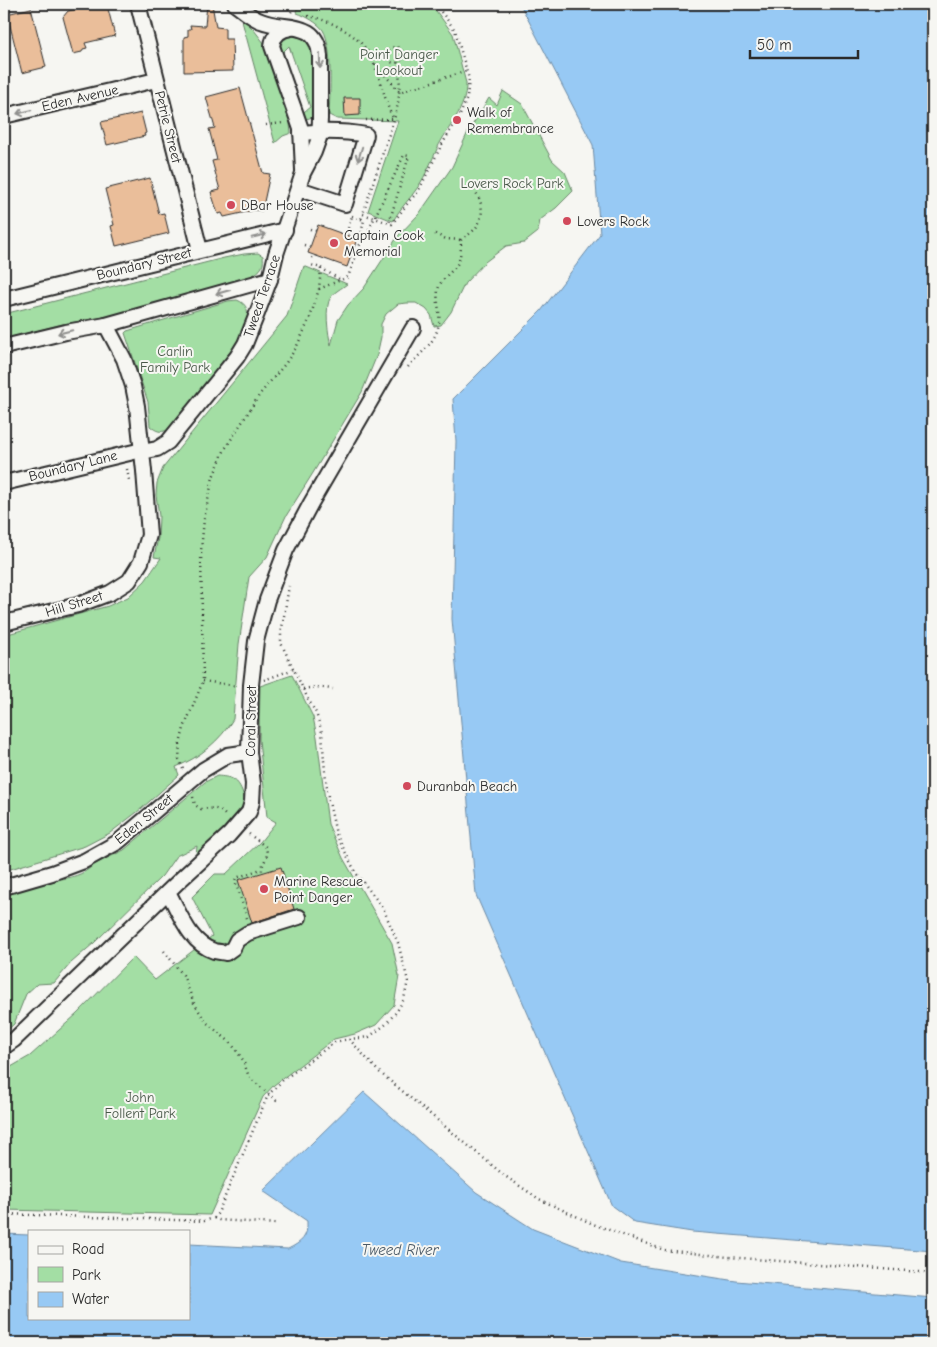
<svg xmlns="http://www.w3.org/2000/svg" width="937" height="1347" font-family="'Comic Neue',sans-serif">
<rect width="100%" height="100%" fill="#f6f6f2"/>
<filter id="ink" filterUnits="userSpaceOnUse"><feTurbulence type="fractalNoise" baseFrequency=".02" numOctaves="2"/><feDisplacementMap in="SourceGraphic" scale="10" xChannelSelector="R" yChannelSelector="G"/><feConvolveMatrix kernelMatrix="1 2 1 2 8 2 1 2 1" color-interpolation-filters="sRGB"/></filter>
<g filter="url(#ink)">
<g fill="#a3dea4" stroke="#678468">
<path d="M300,4H431L453,34L466,83C467,109 447,127 437,149C431,162 426,175 418,187C410,199 400,208 393,221L368,211L398,121L337,119L329,115C330,94 333,47 323,30C318,23 306,16 297,13L296,11Z"/>
<path d="M242,21L246,22L254,30L264,43L289,115L291,133L283,136L275,143Z"/>
<path d="M294,36C307,38 309,44 314,56L315,114C312,118 308,119 302,119L300,115L310,107L289,46L280,55C280,43 282,38 294,36Z"/>
<path d="M503,91L522,104L552,160L565,172L573,191L556,208L540,220L538,232L524,243L506,246L485,262L465,283L451,312L441,325L434,326L431,315L426,309L416,303H407L398,304L386,314L381,324V337L377,355L362,392L313,473L286,516L267,557L249,577L239,644L233,719C221,740 199,758 176,767L179,775L141,809L110,833L85,846L4,871V635L108,606L128,597L145,581L161,558L154,557L158,538L159,516L156,495L157,483L163,468L287,316L304,266L347,284C342,288 334,292 331,297C324,306 328,335 331,345L338,320L348,305L364,288L398,236L419,214L452,167L468,132L489,98L497,105Z"/>
<path d="M258,253L263,256C265,269 258,272 248,278L117,315L63,324L4,339V314L224,258L244,254Z"/>
<path d="M237,300C259,308 241,335 233,348L168,430C160,433 156,431 150,426L148,402L125,333L127,331L228,301Z"/>
<path d="M292,675L313,717L317,737L328,824L343,858L392,943L399,976L394,1005L376,1025L355,1034L334,1039L274,1085L263,1097L210,1215L4,1210V1071L30,1056L77,1014L133,957L155,980L212,936L192,897L215,874H226L260,842L276,822L267,817L259,740L260,686Z"/>
<path d="M217,776C230,777 237,778 242,791C244,795 245,803 244,807C241,817 205,847 196,855L197,846L176,856L162,876L94,943L71,963L54,983L37,984L26,994L14,1024L4,1033V892C13,888 24,884 34,882C53,879 78,881 93,865L124,850L205,782Z"/>
</g>
<g fill="#97c9f4" stroke="#6c8aa4">
<path d="M520,4H933V1251L692,1232L635,1223L612,1206L476,895L452,619L456,441L453,399L541,311L600,234L593,145Z"/>
<path d="M364,1092L476,1192L533,1229L621,1263L736,1281L933,1298V1343H4V1234L29,1235V1318H189V1244L288,1249C302,1242 308,1237 307,1221L263,1191Z"/>
</g>
<g fill="#eabe9a" stroke="#2b2b2b">
<path d="M101,4L108,9L115,36L85,43L87,48L83,49L82,52L73,54L63,17L68,11Z"/>
<path d="M207,4H212L216,27L225,28V39H232L233,71L184,72V37L188,36V29H191L190,25L205,26Z"/>
<path d="M31,8L46,67L22,73L7,14Z"/>
<path d="M240,88L263,173L270,174L262,211L255,210L224,217L222,213L218,214L211,192L220,190L212,161L217,160L209,129L215,128L206,97Z"/>
<path d="M344,98H360V115L345,116Z"/>
<path d="M141,113L146,133L144,134L145,136L107,145L101,122Z"/>
<path d="M150,178L159,214L164,213L169,233L116,246L111,226L114,225L105,189Z"/>
<path d="M318,225L357,239L347,267L308,253Z"/>
<path d="M281,867L294,909L252,923L238,880Z"/>
</g>
<g fill="none" stroke-linecap="round" stroke-linejoin="round">
<defs>
<g id="minor">
<path d="M138,4L200,250"/>
<path d="M291,28C280,29 273,35 272,46L301,129L303,170"/>
<path d="M4,116L156,80"/>
<path d="M299,189L345,204L366,135C344,131 324,131 301,133"/>
<path d="M4,299L285,230"/>
<path d="M4,347L66,332L106,325L270,279"/>
<path d="M142,452L157,449L168,442L237,357L245,344L255,319L270,279L276,254L303,173L314,152L319,138L320,119V56C317,19 286,31 261,21C252,18 243,10 235,4"/>
<path d="M4,483L142,450"/>
<path d="M4,623L78,605L110,593L129,581L141,562L149,535L144,471L137,406L133,386L124,359L106,325"/>
<path d="M4,887L52,873L84,861L118,842L203,770L228,755L249,752"/>
<path d="M168,892C180,913 189,943 214,951C218,952 223,952 226,953L233,948L237,940L248,933L299,917"/>
<path d="M4,1047L14,1040L180,880L229,835L249,812L252,802L253,784L249,752L251,685L256,641L267,600L286,550L311,503L413,328"/>
</g>
</defs>
<use href="#minor" stroke="#2b2b2b" stroke-width="18"/>
<g stroke="#2b2b2b" stroke-width="2.5" stroke-dasharray="1 4" stroke-linecap="butt">
<path d="M291,12L296,4"/>
<path d="M308,16C330,20 358,34 369,54C374,63 378,74 381,83C385,95 387,109 394,119L363,214"/>
<circle cx="395" cy="55" r="8"/>
<path d="M375,64L400,92L467,71"/>
<path d="M366,120L394,119C400,100 401,82 398,62"/>
<path d="M266,125L283,123"/>
<path d="M352,216L361,219L363,214L392,224L410,200L418,192L441,146L460,115L467,98L469,79L455,30L435,4"/>
<path d="M361,219L364,220L361,234L366,236L404,155L409,156L389,223"/>
<path d="M322,226L324,223"/>
<path d="M310,229L316,231"/>
<path d="M435,234L446,239L461,240"/>
<path d="M304,245L311,247"/>
<path d="M312,258L313,255"/>
<path d="M321,268L339,279"/>
<path d="M319,289L348,277L362,239L346,234L352,216"/>
<path d="M408,367C420,353 436,343 439,323C441,310 434,297 440,284C445,276 453,271 458,263C461,256 461,247 461,240C465,237 470,234 474,230C486,217 483,200 472,187"/>
<path d="M127,469L129,480"/>
<path d="M264,680L294,669"/>
<path d="M203,681L237,686"/>
<path d="M303,689L316,687L333,689"/>
<path d="M183,769L179,759L180,744L184,728L203,681L201,551L204,519L213,477L225,449L260,394L285,364L296,348L310,318L319,289L321,268L311,265"/>
<path d="M193,797L195,805L201,809C214,808 218,807 227,817"/>
<path d="M249,834L266,847C266,849 267,852 267,854C266,861 261,865 262,873"/>
<path d="M247,918L235,881L236,878L261,869"/>
<path d="M164,951L183,975L194,1003L206,1022L231,1043L236,1050L243,1060L249,1077L278,1102"/>
<path d="M349,1039L378,1071L505,1176L539,1199L593,1224L664,1250L728,1257L933,1273"/>
<path d="M4,1214L204,1221L214,1218L218,1213L268,1095L283,1080L335,1042L349,1039L369,1037L385,1025L397,1011L404,999L408,981L398,943L383,908L356,873L336,834L328,797L324,761L322,732L316,713L308,699L281,643V634L289,586"/>
<path d="M214,1218L219,1220L276,1224"/>
</g>
<use href="#minor" stroke="#f6f6f2" stroke-width="14"/>
</g>
<defs><path id="oneway-shaft" d="M-6 0H5M1.5-3L5.5 0L1.5 3" fill="none" stroke-width="1.6" stroke-linecap="round" stroke-linejoin="round" transform="scale(1.25)"/></defs>
<g stroke="#90908e">
<use href="#oneway-shaft" transform="translate(320 61) rotate(89)"/>
<use href="#oneway-shaft" transform="translate(24 112) rotate(167)"/>
<use href="#oneway-shaft" transform="translate(360 154) rotate(107)"/>
<use href="#oneway-shaft" transform="translate(259 236) rotate(-13)"/>
<use href="#oneway-shaft" transform="translate(223 292) rotate(164)"/>
<use href="#oneway-shaft" transform="translate(65 332) rotate(167)"/>
</g>
</g>
<g fill="#d1495b" stroke="#f6f6f2" stroke-width="2">
<circle cx="457" cy="120" r="5"/>
<circle cx="231" cy="205" r="5"/>
<circle cx="567" cy="221" r="5"/>
<circle cx="334" cy="243" r="5"/>
<circle cx="407" cy="786" r="5"/>
<circle cx="264" cy="889" r="5"/>
</g>
<g text-anchor="middle" dominant-baseline="central" stroke-width="4" stroke-linejoin="round" paint-order="stroke">
<g font-size="14" fill="#495849" stroke="#f6f6f2">
<text x="399" y="54">Point Danger<tspan x="399" dy="16">Lookout</tspan></text>
<text x="512" y="183">Lovers Rock Park</text>
<text x="175" y="351">Carlin<tspan x="175" dy="16">Family Park</tspan></text>
<text x="140" y="1097">John<tspan x="140" dy="16">Follent Park</tspan></text>
</g>
<g font-size="14" fill="#2b2b2b" stroke="#f6f6f2">
<text transform="translate(80 98) rotate(-13)">Eden Avenue</text>
<text transform="translate(168 127) rotate(76)">Petrie Street</text>
<text transform="translate(144 264) rotate(-14)">Boundary Street</text>
<text transform="translate(262 296) rotate(-71)">Tweed Terrace</text>
<text transform="translate(73 466) rotate(-14)">Boundary Lane</text>
<text transform="translate(74 604) rotate(-17)">Hill Street</text>
<text transform="translate(251 721) rotate(-89)">Coral Street</text>
<text transform="translate(144 819) rotate(-39)">Eden Street</text>
</g>
<g font-size="14" fill="#2b2b2b" stroke="#f6f6f2" text-anchor="start">
<text x="467" y="112">Walk of<tspan x="467" dy="16">Remembrance</tspan></text>
<text x="241" y="205">DBar House</text>
<text x="577" y="221">Lovers Rock</text>
<text x="344" y="235">Captain Cook<tspan x="344" dy="16">Memorial</tspan></text>
<text x="417" y="786">Duranbah Beach</text>
<text x="274" y="881">Marine Rescue<tspan x="274" dy="16">Point Danger</tspan></text>
</g>
<g font-size="15" font-style="italic" fill="#4b5a67" stroke="#f6f6f2">
<text x="400" y="1250">Tweed River</text>
</g>
</g>
<rect width="937" height="1347" fill="none" stroke="#f6f6f2" stroke-width="20"/>
<rect x="10" y="10" width="917" height="1327" fill="none" stroke="#2b2b2b" stroke-width="2" filter="url(#ink)"/>
<rect x="28" y="1230" width="162" height="90" fill="#f6f6f2" stroke="#a5a5a2"/>
<rect x="38" y="1246" width="25" height="8" fill="#f6f6f2" stroke="#a5a5a2"/>
<text x="72" y="1254" font-size="15" fill="#2b2b2b">Road</text>
<rect x="38" y="1267" width="25" height="15" fill="#a3dea4" stroke="#a5a5a2"/>
<text x="72" y="1280" font-size="15" fill="#2b2b2b">Park</text>
<rect x="38" y="1292" width="25" height="15" fill="#97c9f4" stroke="#a5a5a2"/>
<text x="72" y="1304" font-size="15" fill="#2b2b2b">Water</text>
<path d="M750 50v8h108v-8" fill="none" stroke="#2b2b2b" stroke-width="2.5"/>
<text x="757" y="50" font-size="15" fill="#2b2b2b" stroke="#f6f6f2" stroke-width="4" paint-order="stroke">50 m</text>
</svg>
